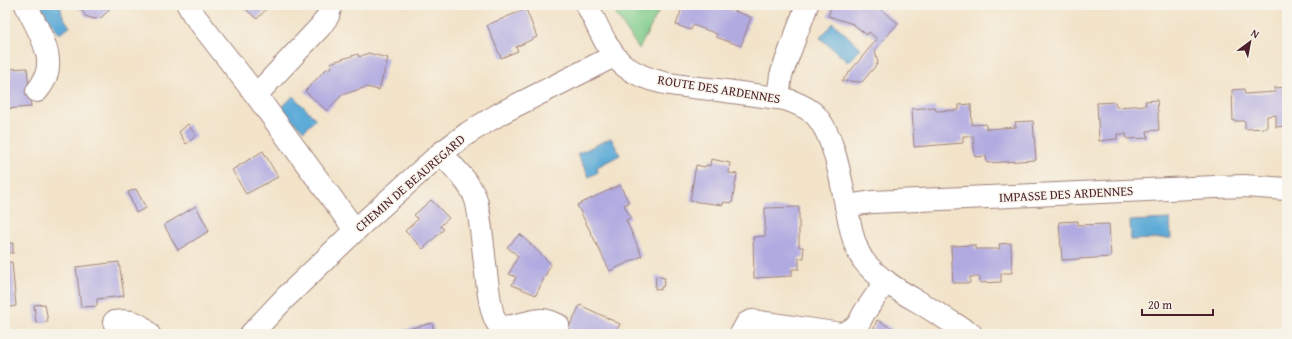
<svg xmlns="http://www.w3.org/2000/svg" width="1292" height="339" font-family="'Gentium Book Plus',serif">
<rect width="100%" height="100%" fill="#f7f3e8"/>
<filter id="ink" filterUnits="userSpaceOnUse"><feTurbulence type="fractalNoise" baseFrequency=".025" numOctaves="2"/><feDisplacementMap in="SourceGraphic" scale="8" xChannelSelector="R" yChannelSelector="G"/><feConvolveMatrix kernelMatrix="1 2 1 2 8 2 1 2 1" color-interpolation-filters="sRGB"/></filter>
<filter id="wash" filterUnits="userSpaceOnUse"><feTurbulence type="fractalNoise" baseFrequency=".012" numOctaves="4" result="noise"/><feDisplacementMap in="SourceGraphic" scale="16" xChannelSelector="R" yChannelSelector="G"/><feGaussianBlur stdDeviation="0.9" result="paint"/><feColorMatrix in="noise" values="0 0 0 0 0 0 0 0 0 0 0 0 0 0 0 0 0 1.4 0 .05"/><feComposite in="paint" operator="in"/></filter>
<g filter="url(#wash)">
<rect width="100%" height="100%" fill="#f2e3c9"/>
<path fill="#7fcc8b" stroke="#64765b" d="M610,5H662L639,49Z"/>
<g fill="#5dabd7" stroke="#546581">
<path d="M40,5H61C60,14 65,19 70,27L59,34L39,6Z"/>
<path d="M833,23L861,48L848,62L820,38Z"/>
<path d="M293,96L316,119L304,131L280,109Z"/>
<path d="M611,138L620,155L597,167L598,172L589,177L577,154Z"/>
<path d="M1170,219L1171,238L1131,240L1130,221Z"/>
</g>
<g id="blocks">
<g fill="#b1aae1">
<path d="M72,5H111L108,11L101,18L94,19L85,16L82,10Z"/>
<path d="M241,5H270L257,19Z"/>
<path d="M683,5H717L751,17L741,46L716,37L717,34L693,25L691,30L676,25Z"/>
<path d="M832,5H875L898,23L875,50L878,63L862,82L842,81L877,39L869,32L867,35L853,24L828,16Z"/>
<path d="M526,9L537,37L516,47L518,51L501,58L487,25Z"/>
<path d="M368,53L388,58L379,90L366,87L342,95L327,111L305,91L325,70L332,67L330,63L358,54L359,57Z"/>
<path d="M27,68L31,107L5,109V79L11,78L10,69Z"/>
<path d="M1287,87V126L1276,127V115L1267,116V128L1245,129V121H1233L1232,90L1244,89L1245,94L1275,92L1274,88Z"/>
<path d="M1157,100L1159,130L1147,131L1148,138L1127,139L1126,134H1117V139L1099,141L1097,103L1115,102L1116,107L1146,105L1145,101Z"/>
<path d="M971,104L972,125L986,124V129L1016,127L1015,122L1033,121L1036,160L987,163L986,156L975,157L973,136H963V143L914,147L912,109L935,107L936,111L959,110V105Z"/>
<path d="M188,124L196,136L186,144L179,132Z"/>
<path d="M263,151L278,177L246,194L232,170Z"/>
<path d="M711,159L730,163L729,173L737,174L732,203L724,202L723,205L690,201L696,165L705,167L706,165L710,166Z"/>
<path d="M620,185L629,203L624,205L631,218L626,220L642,256L610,271L577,205Z"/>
<path d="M136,189L146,208L136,213L128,192Z"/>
<path d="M431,200L449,218L440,226L444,229L423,249L405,231L418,219L414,215Z"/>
<path d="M196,206L209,231L178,250L164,225Z"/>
<path d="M799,207V247H803L804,258H799V269H792V276L754,278L753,237L765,236V208Z"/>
<path d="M1078,221V225L1109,224L1111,257L1062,260L1059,222Z"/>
<path d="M520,234L551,264L536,295L512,285L516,277L509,274L518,256L507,247Z"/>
<rect x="5" y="243" width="8" height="10"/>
<path d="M1011,243L1012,273H1001V282L980,283V277H970V283H953L951,246L975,245V249H1000L999,244Z"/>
<path d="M12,262L16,306L5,308V263Z"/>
<path d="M119,262L124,296L97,299V306L81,307L76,267Z"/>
<path d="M656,276L665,278L663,287H661V290L655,289Z"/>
<path d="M45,304L48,322L36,323L34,305Z"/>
<path d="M580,305L620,324L615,334H572L573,331L568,329Z"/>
<path d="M877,320L893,329L890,334H872Z"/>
<path d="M432,323L435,334H397L396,332Z"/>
</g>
</g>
</g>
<g filter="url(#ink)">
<use href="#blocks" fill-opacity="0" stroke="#9e817a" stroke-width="1"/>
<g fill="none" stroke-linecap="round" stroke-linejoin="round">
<defs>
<g id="minor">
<path d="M26,5C39,33 62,63 37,91"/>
<path d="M188,5L193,14L256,95L355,230"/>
<path d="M587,5C597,24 608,54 626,67C652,86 687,86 718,90C740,93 762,96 785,99C794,102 804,106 812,112C836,132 842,190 849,220C852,234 855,248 863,260C877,278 899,291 919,302C936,313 953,323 971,334"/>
<path d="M256,95L320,27L328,16L331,5"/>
<path d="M778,98L781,75L807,5"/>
<path d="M441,153C453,167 468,180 475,197C484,219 485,315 499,325C507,330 531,320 541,320C547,319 553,323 558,325"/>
<path d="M846,206L872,202L1215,187L1244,186L1287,189"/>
<path d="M114,322C130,320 138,321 149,334"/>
<path d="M251,334L285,298L362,224L441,153L468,133L501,113L614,56"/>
<path d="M741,334L747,323L752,321L841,334L847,332L855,327"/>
<path d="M853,334L864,313L886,281"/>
</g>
</defs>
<use href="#minor" stroke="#9e817a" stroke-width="24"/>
<use href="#minor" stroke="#fff" stroke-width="22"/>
</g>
</g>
<g text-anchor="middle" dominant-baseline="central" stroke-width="3" stroke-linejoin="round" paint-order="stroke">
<g font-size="13" fill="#4a1f2b" stroke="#f7f3e8">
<text transform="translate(719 89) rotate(9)">ROUTE DES ARDENNES</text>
<text transform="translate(410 183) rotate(-41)">CHEMIN DE BEAUREGARD</text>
<text transform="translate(1066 194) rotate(-3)">IMPASSE DES ARDENNES</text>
</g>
</g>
<rect width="1292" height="339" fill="none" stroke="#f7f3e8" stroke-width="20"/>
<g transform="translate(1250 42) rotate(32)" stroke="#f7f3e8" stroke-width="3" paint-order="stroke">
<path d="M0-3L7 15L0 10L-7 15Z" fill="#4a1f2b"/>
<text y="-6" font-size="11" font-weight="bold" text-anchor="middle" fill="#4a1f2b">N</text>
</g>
<path d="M1142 309v6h71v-6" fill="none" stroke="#4a1f2b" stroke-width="2"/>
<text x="1148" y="309" font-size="12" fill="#4a1f2b" stroke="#f7f3e8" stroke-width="3" paint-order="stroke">20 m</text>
</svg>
